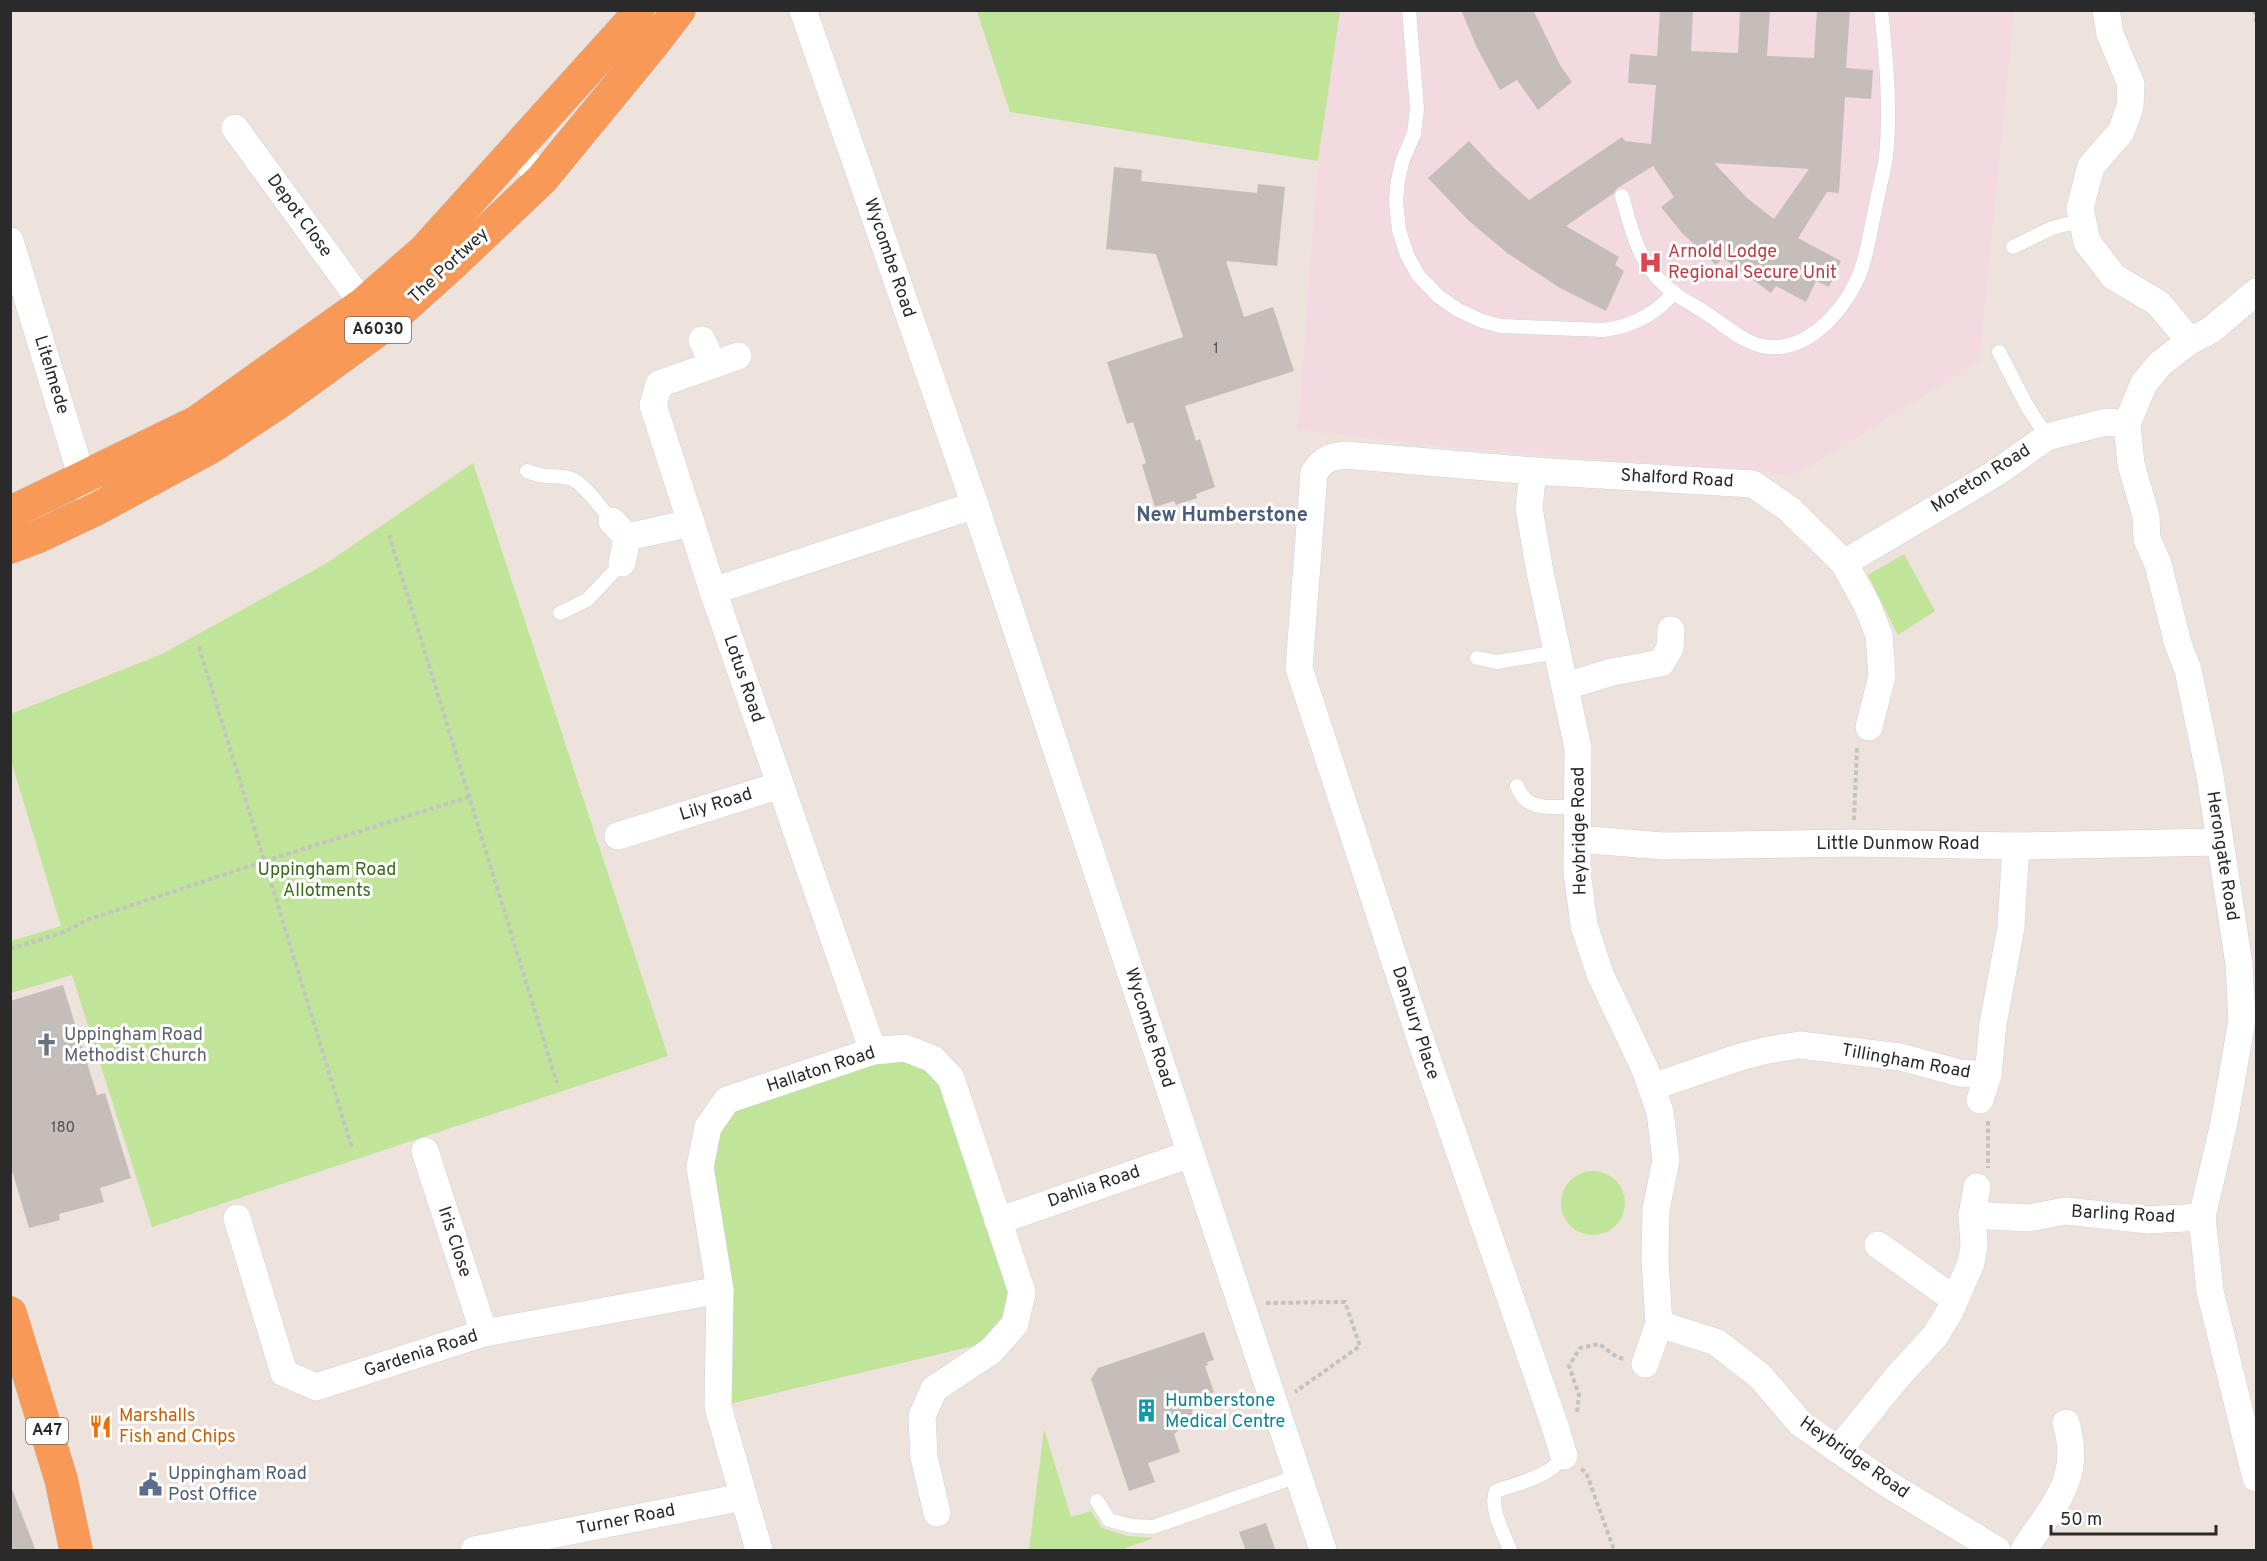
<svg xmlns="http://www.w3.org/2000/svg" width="2267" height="1561" font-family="Overpass,sans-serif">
<rect width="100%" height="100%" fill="#ede3dc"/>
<path fill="#f3dae0" d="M1340,11H2014L1979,362L1794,476L1442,446L1298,430L1318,161Z"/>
<g fill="#c0e498">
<path d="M977,11H1340L1318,161L1010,112Z"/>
<path d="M473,463L668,1056L152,1227L72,975L11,993V941L61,926L11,760V714L162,654L327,563Z"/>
<path d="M1904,554L1935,611L1898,635L1868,575Z"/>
<path d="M904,1055L946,1082L1015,1292L1008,1319L986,1343L725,1405L707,1167L714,1128L731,1106Z"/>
<circle cx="1593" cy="1203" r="32"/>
<path d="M1044,1429L1071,1517L1091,1511L1102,1528L1128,1536L1154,1538L1120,1550H1029Z"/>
</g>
<g fill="#c5bdb9" fill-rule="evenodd">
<path d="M1461,10H1533L1560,65L1572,82L1538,110L1517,80L1500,90L1477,48Z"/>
<path d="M1660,10H1693L1691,51L1738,53L1740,10H1770L1767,56L1814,58L1817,10H1850L1846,68L1873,70L1871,99L1845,97L1839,193L1827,192L1798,238L1841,261L1829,287L1816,281L1806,302L1776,286L1771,293L1723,258L1716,265L1682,233L1661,207L1674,197L1653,166L1616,189L1614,193L1566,226L1619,257L1615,265L1624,271L1606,311L1560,288L1507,253L1468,220L1428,178L1469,141L1495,169L1529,200L1622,137L1625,141L1651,144L1656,85L1628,83L1630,54L1657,56ZM1714,163L1809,169L1774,219L1747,198Z"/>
<path d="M1114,167L1142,170L1141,181L1257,193L1258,184L1285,187L1277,266L1226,261L1244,317L1273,307L1294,371L1185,406L1196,441L1200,439L1215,487L1196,494L1197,498L1176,505L1174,501L1155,507L1142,465L1146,463L1133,422L1127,424L1107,362L1183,337L1156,254L1106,249Z"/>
<path d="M63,985L97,1095L105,1093L131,1178L100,1188L104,1202L59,1214L60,1220L29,1228L10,1164V1001Z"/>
<path d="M1204,1332L1214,1360L1207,1362L1208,1365L1205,1366L1214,1392L1193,1400L1192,1415L1190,1421L1174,1434L1180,1452L1148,1463L1155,1482L1129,1491L1091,1379L1098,1368Z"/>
<path d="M10,1489H12L36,1551H10Z"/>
<path d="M1266,1523L1276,1551H1246L1239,1532Z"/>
</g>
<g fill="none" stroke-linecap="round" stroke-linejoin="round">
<defs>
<g id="service">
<path d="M1409,10L1417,109L1414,134L1403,159L1398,180L1396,201L1399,230L1407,255L1418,275L1438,296L1458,310L1482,321L1501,326L1604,330C1632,326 1656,315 1674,292"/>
<path d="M1622,196C1633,235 1639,267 1674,293C1688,303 1703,310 1716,320C1732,331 1748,345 1768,347C1812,351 1850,304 1862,267C1869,247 1871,225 1876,205C1879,188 1884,172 1886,156C1891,108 1886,58 1881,10"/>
<path d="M2013,247L2052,228L2083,220"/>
<path d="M1999,352L2027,406L2047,437"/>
<path d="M527,471C543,478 553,475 569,478C583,481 602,510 612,521"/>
<path d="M560,613L587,600L622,563"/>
<path d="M1477,658L1497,662L1558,652"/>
<path d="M1517,786C1527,813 1553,807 1577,806"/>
<path d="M1097,1501L1109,1520L1132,1526L1153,1527L1298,1476"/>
<path d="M1510,1550C1504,1534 1489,1508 1496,1491C1521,1482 1548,1478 1564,1456"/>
</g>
<g id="minor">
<path d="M803,10L975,505L1323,1550"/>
<path d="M2106,10L2110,34L2131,84L2130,107L2121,132L2091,166L2080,208L2087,242L2114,277L2158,303L2190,341"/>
<path d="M235,128L363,304"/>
<path d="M515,149L542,179"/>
<path d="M10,241L82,478L90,496"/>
<path d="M2256,292L2211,330L2190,341L2161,363L2144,383L2127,424L2131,464L2146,516L2147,539L2158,564L2178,644L2188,670L2210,776L2239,964L2242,1020L2224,1123L2202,1217L2210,1291L2256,1478"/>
<path d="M702,340L713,364"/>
<path d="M738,356L659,384L653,405L713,591L873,1051"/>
<path d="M1533,471L1529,508L1540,572L1578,748L1577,871L1584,925L1600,974L1645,1069L1660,1112L1666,1160L1656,1210L1655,1259L1659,1324L1645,1364"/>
<path d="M612,521L627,537L622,563"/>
<path d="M627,537L691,523"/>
<path d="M1844,563L1996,473L2047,437L2106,422L2127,424"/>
<path d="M713,591L975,505"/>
<path d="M1566,686L1612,672L1661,663L1670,648L1671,630"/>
<path d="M618,836L780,785"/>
<path d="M1577,839L1663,846L1853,843L2016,846L2219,842"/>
<path d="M1652,1087L1740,1057L1768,1050L1800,1045L1900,1057L1960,1073L1988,1075"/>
<path d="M1980,1100L1988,1075L1993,1024L2011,927L2016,846"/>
<path d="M425,1151L484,1333"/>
<path d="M1972,1215L2028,1218L2066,1211L2148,1220L2202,1217"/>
<path d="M237,1218L284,1373L316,1387L484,1333L720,1290"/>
<path d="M998,1221L1190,1154"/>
<path d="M1878,1245L1954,1299"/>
<path d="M1659,1324L1716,1342L1760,1376L1801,1424L1886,1483L1997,1550"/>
<path d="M1838,1450L1899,1375L1935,1336L1950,1311L1971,1263L1974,1246L1972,1215L1977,1187"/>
<path d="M1564,1456L1555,1426L1423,1047L1299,668L1314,473C1322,460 1329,457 1345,455L1533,471L1753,484L1789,509L1835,554L1844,563L1867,605L1879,635L1882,676L1869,727"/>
<path d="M474,1550L743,1497"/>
<path d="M759,1550L718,1407L720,1290L700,1167L708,1127L727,1100L873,1051L905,1048L933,1059L951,1078L1022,1292L1015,1324L991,1351L934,1389L922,1416L924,1457L937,1513"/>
<path d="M2024,1550C2052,1506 2083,1480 2066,1423"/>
</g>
<g id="trunk">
<path d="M10,513L197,422L363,304L424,251L629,24L638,10"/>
<path d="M10,547L37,537L96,509L211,447L279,402L381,328L449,267L542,179L652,45L679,10"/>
<path d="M10,1313L61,1479L76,1550"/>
</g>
</defs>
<use href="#service" stroke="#cbd1dc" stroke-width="15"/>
<use href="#minor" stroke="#cbd1dc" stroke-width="28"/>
<use href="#trunk" stroke="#c3c3c3" stroke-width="34"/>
<g stroke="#c3c3c3" stroke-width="4" stroke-dasharray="4.5 3" stroke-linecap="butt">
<path d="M2255,10L2256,24"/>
<path d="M389,535L557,1083"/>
<path d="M199,647L352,1148"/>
<path d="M1854,820L1857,747"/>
<path d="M10,949L64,932L87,920L265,861L469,797"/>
<path d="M1988,1121V1168"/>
<path d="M1266,1303L1345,1302L1360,1346L1295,1392"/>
<path d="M1577,1412L1579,1395L1569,1366L1580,1348L1599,1344L1617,1357L1624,1359"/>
<path d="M1581,1469L1586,1472L1614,1550"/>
</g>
<use href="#service" stroke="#fff" stroke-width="14"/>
<use href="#minor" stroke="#fff" stroke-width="27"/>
<use href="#trunk" stroke="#f89958" stroke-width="33"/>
</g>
<defs>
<symbol id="hospital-bare" viewBox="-9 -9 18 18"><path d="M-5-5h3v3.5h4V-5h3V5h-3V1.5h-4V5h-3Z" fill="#e0444e" stroke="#fff" stroke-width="2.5" paint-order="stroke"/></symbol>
<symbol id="church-bare" viewBox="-9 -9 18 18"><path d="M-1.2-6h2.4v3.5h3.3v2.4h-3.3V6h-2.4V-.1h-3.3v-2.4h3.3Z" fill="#6b7280" stroke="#fff" stroke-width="2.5" paint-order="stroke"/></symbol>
<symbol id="building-bare" viewBox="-9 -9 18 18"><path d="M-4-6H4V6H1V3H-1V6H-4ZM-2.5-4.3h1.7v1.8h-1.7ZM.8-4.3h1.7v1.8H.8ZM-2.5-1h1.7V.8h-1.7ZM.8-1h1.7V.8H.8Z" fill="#0f9aa8" stroke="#fff" stroke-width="2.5" paint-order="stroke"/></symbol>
<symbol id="restaurant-bare" viewBox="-9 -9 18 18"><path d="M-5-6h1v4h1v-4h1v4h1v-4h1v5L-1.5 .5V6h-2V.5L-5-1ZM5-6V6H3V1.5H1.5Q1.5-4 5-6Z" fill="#e8710a" stroke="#fff" stroke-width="2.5" paint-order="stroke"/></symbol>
<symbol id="civic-bare" viewBox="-9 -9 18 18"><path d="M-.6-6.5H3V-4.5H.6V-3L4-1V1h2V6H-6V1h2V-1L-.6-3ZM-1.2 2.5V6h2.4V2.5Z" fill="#5c6f8a" stroke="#fff" stroke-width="2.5" paint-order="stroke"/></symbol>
</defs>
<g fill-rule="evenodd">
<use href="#hospital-bare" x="1634" y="246" width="33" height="33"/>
<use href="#church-bare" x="30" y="1028" width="33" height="33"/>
<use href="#building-bare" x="1130" y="1394" width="33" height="33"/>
<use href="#restaurant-bare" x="84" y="1410" width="33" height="33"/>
<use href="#civic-bare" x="134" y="1468" width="33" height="33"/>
</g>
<g text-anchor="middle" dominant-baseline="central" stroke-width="6" stroke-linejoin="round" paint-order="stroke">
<g font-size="15" fill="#514f4e">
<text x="1216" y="349">1</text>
<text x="63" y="1128">180</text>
</g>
<g fill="#fff" stroke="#6a6a6a" stroke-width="1.5">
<rect x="345" y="317" width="66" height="26" rx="4.5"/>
<rect x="26" y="1418" width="42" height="26" rx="4.5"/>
</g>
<g font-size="16" font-weight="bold" fill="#2a2a2a">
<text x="378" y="330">A6030</text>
<text x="47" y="1431">A47</text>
</g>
<g font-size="18" fill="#2a2a2a" stroke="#fff">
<text transform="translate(299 216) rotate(54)">Depot Close</text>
<text transform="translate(889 258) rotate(71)">Wycombe Road</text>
<text transform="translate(449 266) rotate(-43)">The Portwey</text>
<text transform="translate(51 375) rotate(73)">Litelmede</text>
<text transform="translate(1677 479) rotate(3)">Shalford Road</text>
<text transform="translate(1981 479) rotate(-32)">Moreton Road</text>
<text transform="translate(743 679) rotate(71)">Lotus Road</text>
<text transform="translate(716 805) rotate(-17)">Lily Road</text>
<text transform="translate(1580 831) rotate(-91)">Heybridge Road</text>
<text x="1898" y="844">Little Dunmow Road</text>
<text transform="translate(2222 856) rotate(81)">Herongate Road</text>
<text transform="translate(1415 1023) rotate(72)">Danbury Place</text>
<text transform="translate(1149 1028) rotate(72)">Wycombe Road</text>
<text transform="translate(1906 1062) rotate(10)">Tillingham Road</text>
<text transform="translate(821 1070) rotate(-18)">Hallaton Road</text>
<text transform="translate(1094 1187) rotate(-19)">Dahlia Road</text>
<text transform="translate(2123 1215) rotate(3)">Barling Road</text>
<text transform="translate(454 1242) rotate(72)">Iris Close</text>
<text transform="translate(421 1354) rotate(-18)">Gardenia Road</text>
<text transform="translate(1854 1458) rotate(35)">Heybridge Road</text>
<text transform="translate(626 1520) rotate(-11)">Turner Road</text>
</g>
<g font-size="18" fill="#be3a42" stroke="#fff" text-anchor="start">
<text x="1668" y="252">Arnold Lodge<tspan x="1668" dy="21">Regional Secure Unit</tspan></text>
</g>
<g font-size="18" fill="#396919" stroke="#fff">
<text x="327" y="870">Uppingham Road<tspan x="327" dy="21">Allotments</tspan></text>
</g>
<g font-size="18" fill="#5b616d" stroke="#fff" text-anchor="start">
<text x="64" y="1035">Uppingham Road<tspan x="64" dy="21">Methodist Church</tspan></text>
</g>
<g font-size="18" fill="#0d838f" stroke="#fff" text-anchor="start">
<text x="1165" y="1401">Humberstone<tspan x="1165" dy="21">Medical Centre</tspan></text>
</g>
<g font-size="18" fill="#c56008" stroke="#fff" text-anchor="start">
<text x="119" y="1416">Marshalls<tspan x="119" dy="21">Fish and Chips</tspan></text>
</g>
<g font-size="18" fill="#4e5e75" stroke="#fff" text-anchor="start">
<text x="168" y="1474">Uppingham Road<tspan x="168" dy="21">Post Office</tspan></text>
</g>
<g font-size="20" font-weight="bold" fill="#4a5c7c" stroke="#fff">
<text x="1222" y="516">New Humberstone</text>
</g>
</g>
<rect width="2267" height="1561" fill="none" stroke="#2a2a2a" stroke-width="24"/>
<path d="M2051 1525v9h165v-9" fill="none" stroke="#2a2a2a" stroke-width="3"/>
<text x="2060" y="1525" font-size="18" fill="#2a2a2a" stroke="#ffffff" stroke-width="4.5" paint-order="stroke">50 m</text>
</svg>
